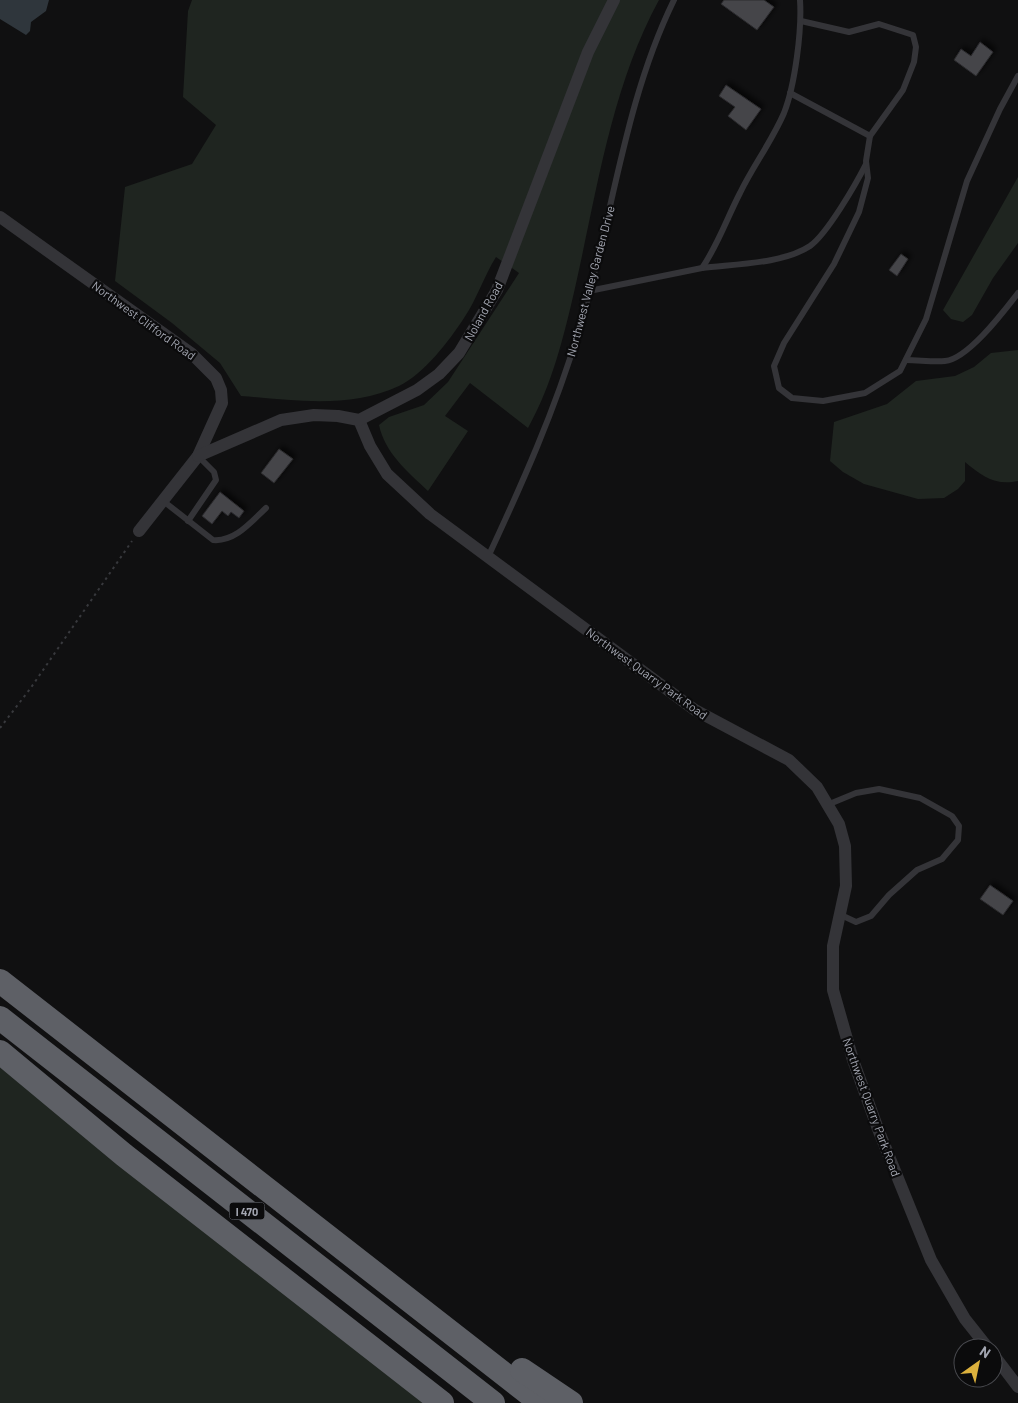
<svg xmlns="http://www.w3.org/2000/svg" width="1018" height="1403" font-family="Barlow,sans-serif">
<defs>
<filter id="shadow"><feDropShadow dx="3.5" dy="-3.5" stdDeviation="2.5" flood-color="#0009"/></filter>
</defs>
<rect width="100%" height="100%" fill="#101011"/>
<g fill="#1f2520">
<path d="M192,0H659C611,88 597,191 575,288C564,336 552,385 528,428L470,383L445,416L468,431L428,491C407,471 385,453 379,425L389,417L424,405L448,382L519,273L496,257C484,276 477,299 464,318C449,341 424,374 399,386C350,409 293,400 241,396L220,363L172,323L115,281L125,187L192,164L216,125L183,97L188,11Z"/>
<path d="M1018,177V243L993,278L972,315L963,322L951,319L943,310Z"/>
<path d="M1018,350V481C995,486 982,476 965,462V481L958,489L944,498L918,499L864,484L843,472L830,461L834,422L887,404L916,381L955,376L974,367L991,353Z"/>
<path d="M0,1067L427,1403H0Z"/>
</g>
<path fill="#2f363c" d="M0,0H49L46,11L31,22L30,31L26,35L0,19Z"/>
<g fill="#444549" stroke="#2b2a2d" filter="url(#shadow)">
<path d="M724,0H764L774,7L757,30L721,4Z"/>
<path d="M980,42L993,52L976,76L954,60L961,49L971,56Z"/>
<path d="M726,85L761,109L746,130L728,116L735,107L719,96Z"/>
<path d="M901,254L908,259L897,276L889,270Z"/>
<path d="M279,449L293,459L274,483L261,473Z"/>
<path d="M220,492L244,511L239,518L231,512L228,516L222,511L212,524L202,516Z"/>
<path d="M990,885L1013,901L1003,915L980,899Z"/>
</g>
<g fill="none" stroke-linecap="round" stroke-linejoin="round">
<path stroke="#38393d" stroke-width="2" stroke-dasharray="2.5 4" stroke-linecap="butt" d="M0,728L30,689L132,541"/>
<g stroke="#343438" stroke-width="6">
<path d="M801,21L849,32L879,24L913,35L916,47L914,62L903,90L870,136L866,161L868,178L859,212L834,264L784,343L774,366L779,388L792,398L823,401L865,393L900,371L926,319L967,181L1000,109L1018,76"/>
<path d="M790,93L870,136"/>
<path d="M702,268C734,264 783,264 810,246C827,234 856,184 866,164"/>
<path d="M589,291L702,268C718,245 727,218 740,193C753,166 772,141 784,113C795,85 802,30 800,0"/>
<path d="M906,360C919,360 932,362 945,361C968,359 1004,311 1018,293"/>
<path d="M162,500L213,540C235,542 251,522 266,508"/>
<path d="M188,521L216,480L214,472L198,456"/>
<path d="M488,557C522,484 555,410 578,333C612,223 623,104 674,0"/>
<path d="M827,805L856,793L879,789L920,798L952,816L959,826L958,840L942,859L917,870L889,895L871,916L856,922L841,915"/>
</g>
<g stroke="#343438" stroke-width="12">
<path d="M0,217L192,354L216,378L221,390L222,403L198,456L139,531"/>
<path d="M359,420L370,446L387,474L430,514L695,710L789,760L817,787L839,824L845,846L846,886L833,946V990L853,1060L878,1129L931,1260L965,1319L988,1348"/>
<path d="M198,456L281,420L314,415L338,416L359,420L417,390L439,374L459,353L497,290L588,52L614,0"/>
<path d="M993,1354L1018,1387"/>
</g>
<g stroke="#5e6066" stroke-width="24">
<path d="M0,981L541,1403"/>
<path d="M0,1018L493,1403"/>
<path d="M0,1052L124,1155L442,1403"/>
<path d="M522,1370L571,1403"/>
</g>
</g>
<g text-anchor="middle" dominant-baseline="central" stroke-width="4.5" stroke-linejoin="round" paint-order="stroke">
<rect fill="#0b0b0c" stroke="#757880" stroke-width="1" x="229.5" y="1202.5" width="35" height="17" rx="4"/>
<g font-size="11" font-weight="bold" fill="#a3a6b1">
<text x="247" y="1211">I 470</text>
</g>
<g font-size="12" fill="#a3a6b1" stroke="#0b0b0c">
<text transform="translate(590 281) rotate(-75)">Northwest Valley Garden Drive</text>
<text transform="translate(483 311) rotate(-61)">Noland Road</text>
<text transform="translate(144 320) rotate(36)">Northwest Clifford Road</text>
<text transform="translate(647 673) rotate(36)">Northwest Quarry Park Road</text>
<text transform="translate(872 1107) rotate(70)">Northwest Quarry Park Road</text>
</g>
</g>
<g transform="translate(978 1363) rotate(33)"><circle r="24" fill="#0b0b0c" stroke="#48494e"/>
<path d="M0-4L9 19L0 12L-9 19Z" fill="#dcb13d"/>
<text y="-8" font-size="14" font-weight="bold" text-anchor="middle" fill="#a3a6b1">N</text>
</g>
</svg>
